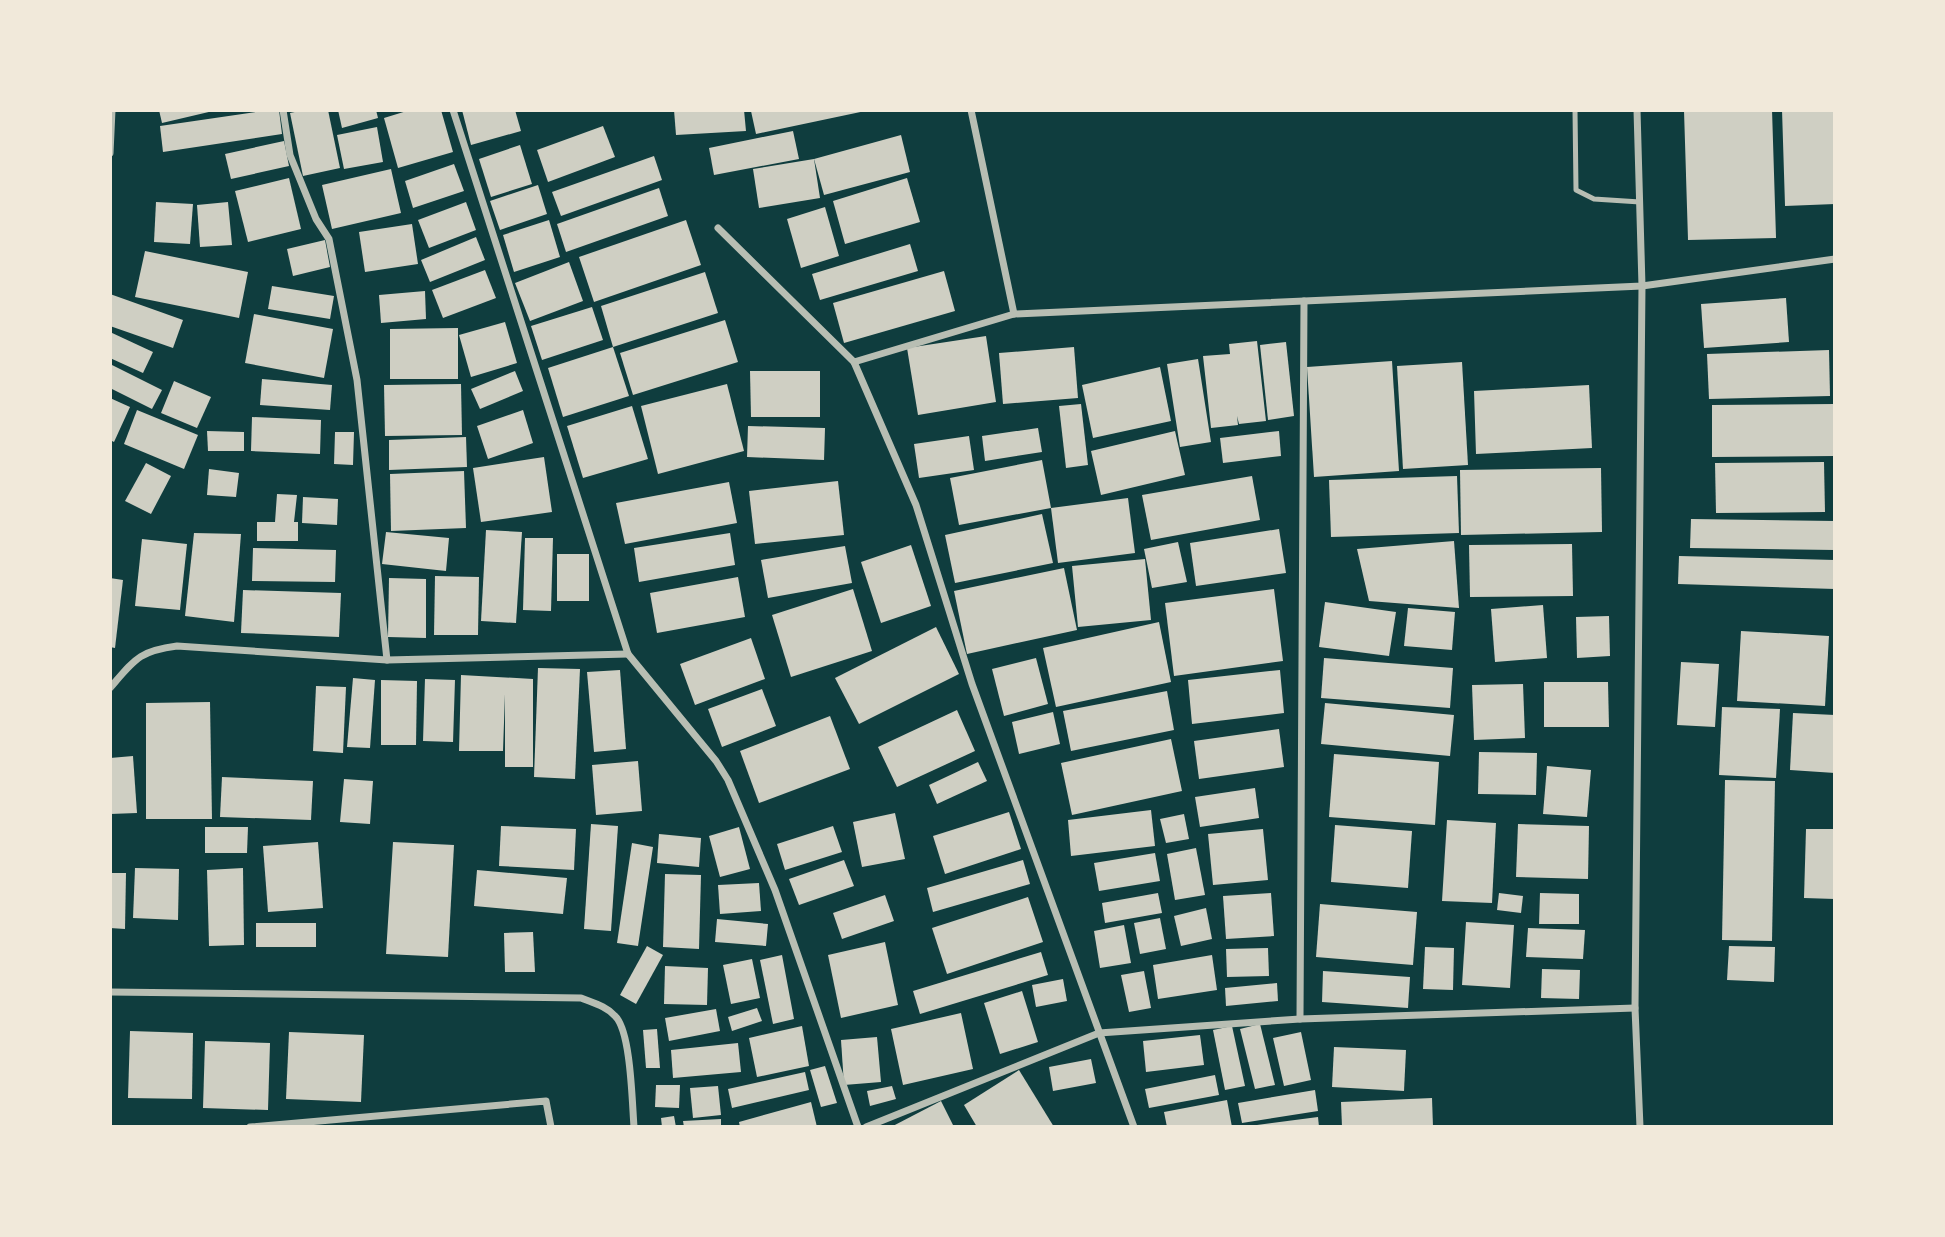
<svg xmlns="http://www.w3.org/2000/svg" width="1945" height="1237" font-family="'Varela Round',sans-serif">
<rect width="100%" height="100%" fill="#0f3d3e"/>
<g fill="#cfcfc3">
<path d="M159,110H212L213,111L162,123Z"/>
<path d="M269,110H279L282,134L163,152L160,126Z"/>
<path d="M304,110H328L340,168L303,176L290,113Z"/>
<path d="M338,110H376L378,118L342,128Z"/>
<path d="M410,110H441L453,152L398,168L384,118Z"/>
<path d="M462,110H515L521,131L471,145Z"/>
<path d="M674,110H744L746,131L676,135Z"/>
<path d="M870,110L756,134L751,111L753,110Z"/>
<path d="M1684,110H1772L1776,238L1688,240Z"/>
<path d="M1782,110H1835V204L1785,206Z"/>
<path d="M603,126L615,157L548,182L537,150Z"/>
<path d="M377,127L383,162L344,169L337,135Z"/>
<path d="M793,131L799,159L714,175L709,148Z"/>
<path d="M901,135L910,172L824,195L814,159Z"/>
<path d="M284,141L289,166L231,179L225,154Z"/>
<path d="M520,145L532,184L491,197L479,159Z"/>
<path d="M654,156L662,180L561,216L552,192Z"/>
<path d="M814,159L820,198L759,208L753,169Z"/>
<path d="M454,164L464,191L413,208L405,181Z"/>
<path d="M391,169L401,213L332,229L322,185Z"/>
<path d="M289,178L301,229L248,242L235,191Z"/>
<path d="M907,178L920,222L845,244L833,201Z"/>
<path d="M538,185L547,214L500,230L490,201Z"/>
<path d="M659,188L668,216L566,252L557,224Z"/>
<path d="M156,202L193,204L190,244L154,242Z"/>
<path d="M228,202L232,245L200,247L197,205Z"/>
<path d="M466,202L476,230L429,248L418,220Z"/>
<path d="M825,207L839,256L801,268L787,219Z"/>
<path d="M549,220L560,257L514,272L503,235Z"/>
<path d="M686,220L701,265L594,302L579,257Z"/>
<path d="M412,224L418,264L365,272L359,232Z"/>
<path d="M476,237L485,260L430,282L421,260Z"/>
<path d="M325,240L330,267L293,276L287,249Z"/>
<path d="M910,244L918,271L820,300L812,274Z"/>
<path d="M145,251L248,272L239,318L135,297Z"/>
<path d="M569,262L583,301L530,321L515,283Z"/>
<path d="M485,270L496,298L443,318L432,290Z"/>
<path d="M944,271L955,311L844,343L833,303Z"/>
<path d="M705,272L718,313L613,347L601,306Z"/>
<path d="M272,286L334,296L330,319L268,309Z"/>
<path d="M425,291L426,319L381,323L379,295Z"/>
<path d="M110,294L183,320L173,348L110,326Z"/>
<path d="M1786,298L1789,342L1704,348L1701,304Z"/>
<path d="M592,307L603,340L542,360L531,326Z"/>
<path d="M254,314L333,329L324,378L245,363Z"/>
<path d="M725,320L738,362L633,395L620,353Z"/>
<path d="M505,322L517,363L471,377L459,335Z"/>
<path d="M458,328V379H390V329Z"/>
<path d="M110,332L153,352L143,373L110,358Z"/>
<path d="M986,336L996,402L918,415L907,348Z"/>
<path d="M1257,341L1266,421L1239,424L1237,416L1238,425L1211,428L1203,356L1230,354L1229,344Z"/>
<path d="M1286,342L1294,416L1268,420L1260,345Z"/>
<path d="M613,347L629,396L563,417L548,368Z"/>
<path d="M1074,347L1078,398L1003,404L999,353Z"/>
<path d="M1829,350L1830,396L1709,399L1707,354Z"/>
<path d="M1198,359L1211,442L1180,447L1167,364Z"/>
<path d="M1392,361L1399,471L1314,477L1307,367Z"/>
<path d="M1462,362L1468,465L1403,469L1397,366Z"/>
<path d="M110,364L162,390L152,409L110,388Z"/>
<path d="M1160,367L1171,421L1093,438L1082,385Z"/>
<path d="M515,371L523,391L480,409L471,389Z"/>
<path d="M750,371H820V417H751Z"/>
<path d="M262,379L332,385L330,410L260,405Z"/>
<path d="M174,381L211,397L197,428L161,413Z"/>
<path d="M461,384L462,435L385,436L384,385Z"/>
<path d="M727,384L744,451L658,474L641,406Z"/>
<path d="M1589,385L1592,448L1476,454L1474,391Z"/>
<path d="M110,398L130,407L114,442L110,440Z"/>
<path d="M1081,404L1088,465L1066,468L1059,406Z"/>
<path d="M1835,404V456L1712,457V405Z"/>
<path d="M632,406L648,459L583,478L567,426Z"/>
<path d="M137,410L198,435L184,469L124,444Z"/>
<path d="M523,410L533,443L488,459L477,426Z"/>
<path d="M252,417L321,420L320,454L251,451Z"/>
<path d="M748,426L825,428L824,460L747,457Z"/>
<path d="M1038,428L1042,452L985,461L982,436Z"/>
<path d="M207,431L244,432V451H208Z"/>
<path d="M1175,431L1185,475L1101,495L1091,451Z"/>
<path d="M1279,431L1281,456L1223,463L1220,438Z"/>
<path d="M335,432H354L353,465L334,464Z"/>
<path d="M969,436L974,470L919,478L914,444Z"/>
<path d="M466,437L467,467L389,470V440Z"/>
<path d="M544,457L552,512L481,522L473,468Z"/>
<path d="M1042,460L1051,508L959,525L950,478Z"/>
<path d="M1824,462L1825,512L1716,513L1715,463Z"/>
<path d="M146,463L171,476L151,514L125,501Z"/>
<path d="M1601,468L1602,532L1461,535L1460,470Z"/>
<path d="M209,469L239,473L236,497L207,495Z"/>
<path d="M464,471L466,528L391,531L390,474Z"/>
<path d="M1252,476L1260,520L1151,540L1142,495Z"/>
<path d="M1457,476L1459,533L1331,537L1329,480Z"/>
<path d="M838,481L844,535L755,544L749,491Z"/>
<path d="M729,482L737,523L625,544L616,503Z"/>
<path d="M277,494L297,495L294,522H298V541H257V522H275Z"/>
<path d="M303,497L338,499L337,525L302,523Z"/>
<path d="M1128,498L1135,553L1058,563L1051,508Z"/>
<path d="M1042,514L1053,563L955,583L945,535Z"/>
<path d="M1691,519L1835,521V550L1690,548Z"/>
<path d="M1279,529L1286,573L1196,586L1190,543Z"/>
<path d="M486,530L522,532L516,623L481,621Z"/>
<path d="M386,532L449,538L446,571L382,564Z"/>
<path d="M194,533L241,534L234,622L185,616Z"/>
<path d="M730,533L735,565L639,582L634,548Z"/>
<path d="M525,538H553L551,611L523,610Z"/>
<path d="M142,539L187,544L180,610L135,606Z"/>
<path d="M1454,541L1459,608L1369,601L1357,549Z"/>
<path d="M1178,542L1187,582L1152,588L1144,549Z"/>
<path d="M1572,544L1573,596L1470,597L1469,545Z"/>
<path d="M911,545L931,606L881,623L861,562Z"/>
<path d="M845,546L852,583L768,598L761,560Z"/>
<path d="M253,548L336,550L335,582L252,581Z"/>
<rect x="557" y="554" width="32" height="47"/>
<path d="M1679,556L1835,560V589L1678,584Z"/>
<path d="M1145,559L1151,620L1078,627L1072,566Z"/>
<path d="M1064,568L1077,630L967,654L954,591Z"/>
<path d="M435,576L479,577L478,635H434Z"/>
<path d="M738,577L745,617L657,633L650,593Z"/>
<path d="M110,578L123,580L115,648L110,647Z"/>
<path d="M389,578L426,579V638L388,637Z"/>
<path d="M853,589L872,651L791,677L772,615Z"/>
<path d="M1274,589L1283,661L1174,676L1165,603Z"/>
<path d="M243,590L341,593L339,637L241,633Z"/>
<path d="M1325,602L1396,612L1389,656L1319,647Z"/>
<path d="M1543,605L1547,658L1495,662L1491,609Z"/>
<path d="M1408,608L1455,612L1452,650L1404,646Z"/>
<path d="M1609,616L1610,656L1577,658L1576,617Z"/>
<path d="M1159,622L1171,682L1056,707L1043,648Z"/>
<path d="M936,627L959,674L859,724L835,678Z"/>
<path d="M1741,631L1829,636L1825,706L1737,701Z"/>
<path d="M751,638L765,679L695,705L680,664Z"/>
<path d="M1036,658L1048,704L1004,716L992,669Z"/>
<path d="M1324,658L1453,668L1450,708L1321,698Z"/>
<path d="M1681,662L1719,664L1715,727L1677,725Z"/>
<path d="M538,668L580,669L575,779L534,777Z"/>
<path d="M620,670L626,749L594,752L587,672Z"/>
<path d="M1280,670L1284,713L1192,724L1188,680Z"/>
<path d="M461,675L533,679V767H505V694L503,751H459Z"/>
<path d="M353,678L375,680L370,748L347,747Z"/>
<path d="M425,679L455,680L453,742L423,741Z"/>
<path d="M381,680L417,681L416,745H381Z"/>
<path d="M1544,682H1608L1609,727H1544Z"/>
<path d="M1523,684L1525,738L1474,740L1472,685Z"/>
<path d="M316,686L346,687L343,753L313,751Z"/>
<path d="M762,689L776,726L722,747L708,709Z"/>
<path d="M1167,691L1174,730L1071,751L1063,711Z"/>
<path d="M210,702L212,819H146V703Z"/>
<path d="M1325,703L1454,715L1450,756L1321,744Z"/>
<path d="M1722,707L1780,709L1776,778L1719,775Z"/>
<path d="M957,710L975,751L897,787L878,747Z"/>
<path d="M1053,712L1060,744L1019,754L1012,722Z"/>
<path d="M1793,713L1835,715V773L1790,770Z"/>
<path d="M830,716L850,769L759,803L740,751Z"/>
<path d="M1279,729L1284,767L1199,779L1194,741Z"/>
<path d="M1171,739L1182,791L1072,815L1061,763Z"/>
<path d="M1479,752L1537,753L1536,795L1478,794Z"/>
<path d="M1334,754L1439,762L1435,825L1329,817Z"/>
<path d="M133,756L137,813L110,814V758Z"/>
<path d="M638,761L642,811L596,815L592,765Z"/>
<path d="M978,762L987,781L937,804L929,785Z"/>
<path d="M1547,766L1591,770L1587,817L1543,814Z"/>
<path d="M222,777L313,781L311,820L220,817Z"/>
<path d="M344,779L373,781L370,824L340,822Z"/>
<path d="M1725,780L1775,781L1772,941L1722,940Z"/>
<path d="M1255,788L1259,818L1200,827L1195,797Z"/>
<path d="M1151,810L1155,846L1071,856L1068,820Z"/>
<path d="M1009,812L1021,849L945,874L933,836Z"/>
<path d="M895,813L905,859L862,867L853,822Z"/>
<path d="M1184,814L1189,839L1166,843L1160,819Z"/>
<path d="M1447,820L1496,823L1492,903L1442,901Z"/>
<path d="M591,824L618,826L611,931L584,929Z"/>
<path d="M1518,824L1589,826L1588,879L1516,877Z"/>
<path d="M1335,825L1412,831L1408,888L1331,882Z"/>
<path d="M501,826L576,829L574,870L499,866Z"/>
<path d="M833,826L842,852L785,870L777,844Z"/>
<path d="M205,827H248L247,853H205Z"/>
<path d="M739,827L750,869L720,877L709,836Z"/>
<path d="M1263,829L1268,880L1213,885L1208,834Z"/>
<path d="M1806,829H1835V899L1804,898Z"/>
<path d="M659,834L701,838L699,867L657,863Z"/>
<path d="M318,842L323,908L268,912L263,846Z"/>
<path d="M393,842L454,845L448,957L386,954Z"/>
<path d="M632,843L653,847L638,946L617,943Z"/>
<path d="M1196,848L1205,895L1175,900L1167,854Z"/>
<path d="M1155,853L1160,881L1099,891L1094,863Z"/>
<path d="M844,860L854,886L799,905L789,879Z"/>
<path d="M1023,860L1030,884L933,912L927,888Z"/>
<path d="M135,868L179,869L178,920L133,918Z"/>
<path d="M243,868L244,945L209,946L207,870Z"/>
<path d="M477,870L567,878L563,914L474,906Z"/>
<path d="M110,873H126L125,929L110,928Z"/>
<path d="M665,874L701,875L699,949L663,947Z"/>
<path d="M759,883L761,911L720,914L718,885Z"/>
<path d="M1158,893L1162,913L1105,923L1102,903Z"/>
<path d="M1271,893L1274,936L1226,939L1223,896Z"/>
<path d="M1499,893L1523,896L1521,913L1497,910Z"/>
<path d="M1540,893L1579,894V924H1539Z"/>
<path d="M885,895L894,921L842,939L833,913Z"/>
<path d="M1028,897L1043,942L947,974L932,928Z"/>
<path d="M1320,904L1417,912L1413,965L1316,957Z"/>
<path d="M1206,908L1212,939L1181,946L1174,916Z"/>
<path d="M1160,918L1166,949L1140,954L1134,923Z"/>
<path d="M717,919L768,924L766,946L715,942Z"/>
<path d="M1466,922L1514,925L1510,988L1462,985Z"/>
<rect x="256" y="923" width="60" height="24"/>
<path d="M1124,925L1131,963L1100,968L1094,931Z"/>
<path d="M1528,928L1585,930L1583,959L1526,957Z"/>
<path d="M533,932L535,972H505L504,933Z"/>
<path d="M885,942L898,1005L841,1018L828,955Z"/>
<path d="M647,946L663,955L636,1004L620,995Z"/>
<path d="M1729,946L1775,947L1774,982L1727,980Z"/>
<path d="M1425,947L1454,948L1453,990L1423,989Z"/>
<path d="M1268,948L1269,976L1227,977L1226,949Z"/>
<path d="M1041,952L1048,975L920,1014L913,991Z"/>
<path d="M782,955L794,1019L773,1024L760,960Z"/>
<path d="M1212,955L1217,990L1158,999L1153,965Z"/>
<path d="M752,959L760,998L731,1004L723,965Z"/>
<path d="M665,966L708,968L707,1005L664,1004Z"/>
<path d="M1542,969L1580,970L1579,999L1541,998Z"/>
<path d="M1144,971L1151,1008L1129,1012L1121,975Z"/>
<path d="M1323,971L1410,977L1408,1008L1322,1002Z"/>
<path d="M1063,979L1067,1001L1036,1007L1032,985Z"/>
<path d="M1277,983L1278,1001L1226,1006L1225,988Z"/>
<path d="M1022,991L1038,1042L1000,1054L984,1003Z"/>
<path d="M757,1008L762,1021L732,1031L728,1017Z"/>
<path d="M716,1009L720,1031L669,1041L665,1018Z"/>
<path d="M961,1013L973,1069L903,1085L891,1029Z"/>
<path d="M1260,1024L1275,1085L1255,1089L1240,1029Z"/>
<path d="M802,1026L809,1066L757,1077L749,1038Z"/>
<path d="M1232,1026L1245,1086L1225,1090L1213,1030Z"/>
<path d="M657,1029L660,1068H646L643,1030Z"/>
<path d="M130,1031L193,1033L192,1099L128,1098Z"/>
<path d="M289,1032L364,1035L361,1102L286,1099Z"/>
<path d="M1301,1032L1311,1080L1284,1086L1273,1038Z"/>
<path d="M1200,1035L1204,1065L1146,1072L1143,1041Z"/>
<path d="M877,1037L881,1082L844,1085L841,1040Z"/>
<path d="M205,1041L270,1043L268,1110L203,1108Z"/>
<path d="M738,1043L741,1072L673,1078L671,1050Z"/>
<path d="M1334,1047L1406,1050L1404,1091L1332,1087Z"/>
<path d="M1091,1059L1096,1083L1053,1091L1049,1067Z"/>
<path d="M825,1066L837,1103L821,1107L810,1070Z"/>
<path d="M1019,1070L1054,1127H977L964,1105Z"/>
<path d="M805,1072L809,1090L732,1108L728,1089Z"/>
<path d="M1215,1075L1219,1095L1149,1108L1145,1089Z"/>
<path d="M656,1085H680L679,1108L655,1107Z"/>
<path d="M718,1086L721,1115L693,1118L690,1088Z"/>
<path d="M892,1086L896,1099L870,1106L867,1091Z"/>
<path d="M1315,1090L1318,1111L1242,1123L1238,1103Z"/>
<path d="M1432,1098L1433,1127H1342L1341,1102Z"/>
<path d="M1227,1100L1232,1127H1167L1164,1112Z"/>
<path d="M941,1101L954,1127H891Z"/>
<path d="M811,1102L817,1127H740L739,1122Z"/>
<path d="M674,1116L676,1127H662L661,1118Z"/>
<path d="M1318,1117L1319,1127H1257V1125Z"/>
<path d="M721,1119V1127H684L683,1121Z"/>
</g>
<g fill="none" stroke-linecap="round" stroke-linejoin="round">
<path stroke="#b8beb3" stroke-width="5" d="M1575,110L1576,190L1594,199L1640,202"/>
<g stroke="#b8beb3" stroke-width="7">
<path d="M283,110L290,155L316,219L329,239L357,380L387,660"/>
<path d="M453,110L628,654L716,761L728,780L775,890L858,1127"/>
<path d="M971,110L1014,314"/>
<path d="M1637,110L1642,286L1635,1008L1640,1127"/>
<path d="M110,153L112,110"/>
<path d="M718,228L854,362L916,505L972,684L1134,1127"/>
<path d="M854,362L1014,314L1642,286L1835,259"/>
<path d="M110,688C135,659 139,651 177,646L387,660L628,654"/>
<path d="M110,992L581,998C593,1003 606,1006 615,1016C631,1031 632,1102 634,1127"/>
<path d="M1300,1019L1304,301"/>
<path d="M250,1127L546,1101L551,1127"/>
<path d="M866,1127L1099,1033L1300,1019L1635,1008"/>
</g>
</g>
<rect width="1945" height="1237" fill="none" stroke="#f1e9da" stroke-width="224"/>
</svg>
